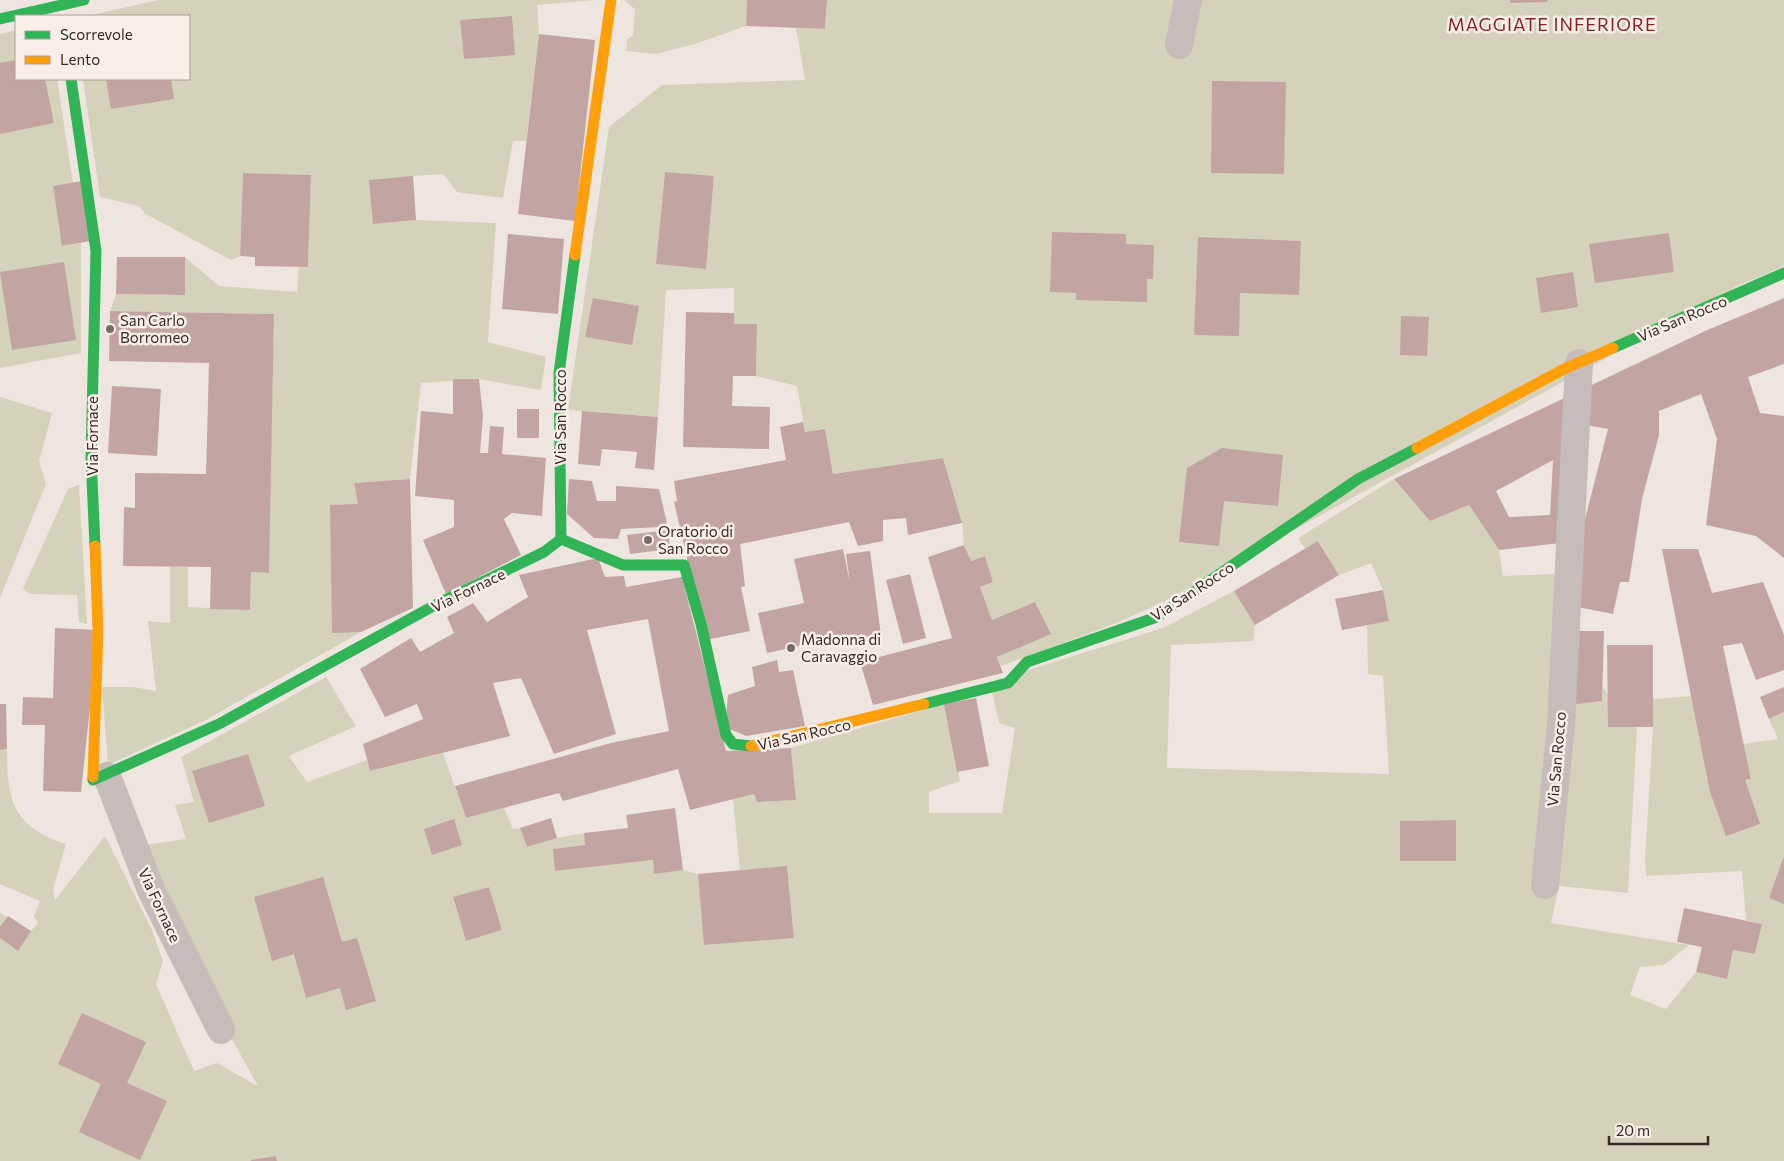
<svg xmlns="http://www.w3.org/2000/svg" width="1784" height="1161" font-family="Commissioner,sans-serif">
<rect width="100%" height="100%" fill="#eee5e1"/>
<g fill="#d4d2ba" fill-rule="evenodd">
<path d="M159,0H595L537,5L539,34L526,141H513L503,198L457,192L443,174L413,176L373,224L416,220L496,223L488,342L546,357L541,390L479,379L421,383L410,479L354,483L358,504L361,632L206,720L108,765L102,687H133L156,691L148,621L170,623V567H188V607L250,610L251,572L268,573L274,314L110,311L116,294L185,295V257L219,286L297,292L299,267H308L311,175L243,173L240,256L231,260L144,213L139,206L100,197L83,79H189V16H87Z"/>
<path d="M624,0H747L746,26L695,44L656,54L626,51L627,40L633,35L635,9Z"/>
<path d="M827,0H1784V266L1735,287L1165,601L1114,624L1001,666L997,657L1050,633L1035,602L992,620L980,587L993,582L985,556L971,561L964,545L962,523L943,458L833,474L825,429L805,432L797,386L756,376L757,324H734V288L666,290L658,417L568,410L609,127L662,85L805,80L796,28L825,29ZM665,172L714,177L706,268L656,264Z"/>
<path d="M16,30V79H57L73,183L53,186L63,246L81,243V353L0,368V34Z"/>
<path d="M0,397L52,413L39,461L46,484L0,598Z"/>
<path d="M1394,479L1430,521L1469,505L1499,550L1503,576L1555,574L1553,705L1602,701L1603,687L1608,695V727H1637L1628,893L1559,886L1551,923L1689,945L1664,965L1640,967L1630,995L1666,1009L1696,972L1727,979L1733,950L1755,954L1762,924L1746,920L1742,871L1646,876L1645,859L1653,727V699L1693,696L1745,780L1751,779L1743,744L1778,739L1769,719L1784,712V1161H0V913L31,931L38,923L34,916L40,901L0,884V750L7,749C7,802 13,827 66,844L53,890L55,900L105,836L151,928L163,961L156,984L194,1071L217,1063L258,1086L222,1021L144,845L186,839L175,805L194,802L181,757L326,677L356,726L289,756L307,782L367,760L370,771L443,753L466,818L504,808L513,829L520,828L527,847L557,838L584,833L585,845L553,849L555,871L653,860L654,873L683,870L698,874L705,945L794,937L787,867L740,870L733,799L754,794L757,802L796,800L791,748L944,704L960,781L929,792V813H1002L1015,728L999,723L990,682L1163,628L1234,591L1255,625L1253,641L1171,645L1167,768L1389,774L1383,676L1368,674L1367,625L1389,621L1383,590L1371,563L1339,575L1319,541L1305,549L1298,538ZM1456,820V861H1400V821ZM489,887L502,930L466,941L453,898Z"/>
<path d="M79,485L87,624L79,622L77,595L30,594L23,589L68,489Z"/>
</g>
<g fill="#c2a5a2" fill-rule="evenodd">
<path d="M747,0H827L825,29L746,26Z"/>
<path d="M1510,0H1547L1548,2L1510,3Z"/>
<path d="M512,16L515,55L464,59L460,20Z"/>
<path d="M539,34L595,40L575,221L518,214Z"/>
<path d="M16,60V79H45L54,123L0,134V63Z"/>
<path d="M106,79H171L174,99L111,109Z"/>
<path d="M1212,81L1286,82L1284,174L1211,173Z"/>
<path d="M665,172L714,176L706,269L656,264Z"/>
<path d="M243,173L311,175L308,267L255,266V257L240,256Z"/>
<path d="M413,176L416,220L373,224L369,180Z"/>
<path d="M82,181L91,241L62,246L53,186Z"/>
<path d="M1052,232L1126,234V244L1154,245L1153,279H1147V302L1076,300V293L1050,292Z"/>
<path d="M1669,233L1674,272L1595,283L1589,244Z"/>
<path d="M508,234L564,239L558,314L502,309Z"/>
<path d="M1198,237L1301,241L1299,295L1240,293L1239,336L1194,335Z"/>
<path d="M117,257H185V295L116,294Z"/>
<path d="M64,262L76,340L12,350L0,272Z"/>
<path d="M1573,272L1578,307L1541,313L1536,278Z"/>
<path d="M593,298L639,306L632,345L585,337Z"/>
<path d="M1784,298V364L1748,377L1760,413L1784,416V558L1756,536L1706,525L1717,439L1701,394L1659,411V435L1642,499L1629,582H1620L1613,614L1573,606L1580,539L1608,429L1586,425L1560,543L1499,550L1469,505L1430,521L1394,479L1705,331ZM1553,460L1550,515L1509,517L1496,491Z"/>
<path d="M110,311L274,314L269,573L251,572L250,610L210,609L211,567L123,566L124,507L135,508V473L206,474L209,363L109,361Z"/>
<path d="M686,312L734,313V324H757L756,376H733L732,406L770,407L769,449L683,447Z"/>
<path d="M1401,316L1429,317L1427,356L1400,355Z"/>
<path d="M453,379H479L483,416L480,453H488L490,426L504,427L502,454L546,458L542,516L512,513L504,519L521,555L446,594L423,540L454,527V500L415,496L421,411L453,414Z"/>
<path d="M112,386L161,389L157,456L108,453Z"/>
<rect x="517" y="409" width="22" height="29"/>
<path d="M582,411L658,417L654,470L635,468L637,452L602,449L600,466L578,464Z"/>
<path d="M803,422L805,432L825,429L833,474L943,458L962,523L908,535L906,518L883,520V541L858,546L849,522L740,544L745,586L741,587L750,631L706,640L674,502L677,501L674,481L786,460L780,427Z"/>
<path d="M1222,448L1283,455L1278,506L1224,501L1219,546L1179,542L1187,468Z"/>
<path d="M410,479L413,608L361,632L332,633L330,505L358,504L354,483Z"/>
<path d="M569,479L592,481L597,501H616V486L659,489L667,523L660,527L621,529L618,539L594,538L567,514Z"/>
<path d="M668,530L670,549L630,554L627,535Z"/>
<path d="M1318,541L1339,575L1255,625L1234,591Z"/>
<path d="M964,545L971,561L985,556L993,582L980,587L992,620L1035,602L1051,634L997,657L1003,673L873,705L860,662L952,638L928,557Z"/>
<path d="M843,549L850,583L846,554L870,551L881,635L813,643L767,653L758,613L804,603L794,559Z"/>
<path d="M1662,549H1698L1712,593L1763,582L1784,635V670L1756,680L1742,643L1723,646L1751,779L1745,780L1760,824L1726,836L1710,792Z"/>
<path d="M598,558L605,577L624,576L626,587L682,577L726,751L791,748L796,800L757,802L754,794L690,810L678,769L563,801L559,793L466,818L455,786L611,743L669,731L648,619L587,630L616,734L554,754L521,678L493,683L510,736L370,771L363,744L423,719L417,704L385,717L360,669L411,638L420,652L454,633L447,617L473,603L487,622L528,597L519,575Z"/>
<path d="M910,574L926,638L903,644L886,580Z"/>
<path d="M1383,590L1389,621L1342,630L1335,599Z"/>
<path d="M55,628L98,630L81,792L43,791L45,725H22L23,697L53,698Z"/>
<path d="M1572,631H1604L1602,701L1568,705Z"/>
<path d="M1607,645H1653V727H1608Z"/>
<path d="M777,660L779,672L793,670L805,726L746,736L725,727L728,695L755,686L752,667Z"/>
<path d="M1784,687V712L1769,719L1760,697Z"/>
<path d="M976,698L989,766L957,772L944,704Z"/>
<path d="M0,704H6L7,749L0,750Z"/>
<path d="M248,754L265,806L209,823L192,771Z"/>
<path d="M675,808L683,870L654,874L653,860L555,871L553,849L585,845L584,833L628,828L626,815Z"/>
<path d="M551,818L557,838L527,847L520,828Z"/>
<path d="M454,819L462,845L432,855L424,829Z"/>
<path d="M1456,820V861H1400V821Z"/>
<path d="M1784,856V904L1769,898Z"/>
<path d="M787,866L794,938L704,945L698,874Z"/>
<path d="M323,877L342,942L357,938L376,1001L346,1010L340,988L306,998L294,954L272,961L254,897Z"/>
<path d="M489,887L502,930L466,941L453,897Z"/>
<path d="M1684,908L1762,924L1755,954L1733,950L1727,979L1696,972L1702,947L1677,942Z"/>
<path d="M8,916L31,931L18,951L0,938V927Z"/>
<path d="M82,1013L146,1042L127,1083L167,1101L140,1160L79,1132L101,1084L58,1064Z"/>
<path d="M276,1156L277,1161H251V1160Z"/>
</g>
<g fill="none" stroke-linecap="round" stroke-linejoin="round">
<g stroke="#c6bcba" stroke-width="28">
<path d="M1179,45L1188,0"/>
<path d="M107,776L151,890L221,1030"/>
<path d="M1545,885L1561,725L1579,363"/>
</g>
<g stroke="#30b455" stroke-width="11">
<path d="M0,19L84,0"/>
<path d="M71,79L96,251L91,457L95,546"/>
<path d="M575,255L559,373L561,539L623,565H684L701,624L726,735L733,744L751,746"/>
<path d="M1613,348L1784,273"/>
<path d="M924,704L1008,683L1027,662L1157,617L1358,479L1417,448"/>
<path d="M93,777V780L219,724L437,604L544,552L561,539"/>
</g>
<g stroke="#ff9f0a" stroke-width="11">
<path d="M575,255L611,0"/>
<path d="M1417,448L1564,369L1613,348"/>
<path d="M751,746L924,704"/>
<path d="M93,777L98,630L95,546"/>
</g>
</g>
<g fill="#786b69" stroke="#faeee8" stroke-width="2">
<circle cx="110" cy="329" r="5"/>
<circle cx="648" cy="540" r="5"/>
<circle cx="791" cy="648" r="5"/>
</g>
<g text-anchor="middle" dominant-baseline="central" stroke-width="5" stroke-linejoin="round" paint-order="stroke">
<g font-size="15" fill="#382928" stroke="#faeee8">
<text transform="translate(1682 318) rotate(-23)">Via San Rocco</text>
<text transform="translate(560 417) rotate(-90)">Via San Rocco</text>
<text transform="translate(92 436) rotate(-90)">Via Fornace</text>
<text transform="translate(468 590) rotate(-26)">Via Fornace</text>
<text transform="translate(1192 591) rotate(-33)">Via San Rocco</text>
<text transform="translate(804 734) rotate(-13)">Via San Rocco</text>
<text transform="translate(1556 759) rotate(-85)">Via San Rocco</text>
<text transform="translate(160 905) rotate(65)">Via Fornace</text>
</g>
<g font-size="15" fill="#382928" stroke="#faeee8" text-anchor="start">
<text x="120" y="320">San Carlo<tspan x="120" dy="17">Borromeo</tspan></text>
<text x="658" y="531">Oratorio di<tspan x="658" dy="17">San Rocco</tspan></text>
<text x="801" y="639">Madonna di<tspan x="801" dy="17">Caravaggio</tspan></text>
</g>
<g font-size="18" letter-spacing="1" fill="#8a1f1e" stroke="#faeee8">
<text x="1552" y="24">MAGGIATE INFERIORE</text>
</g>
</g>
<rect x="15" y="15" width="175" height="65" fill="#faeee8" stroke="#ac9f9b"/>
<rect x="25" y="31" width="25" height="8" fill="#30b455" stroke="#ac9f9b"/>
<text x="60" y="40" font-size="15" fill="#382928">Scorrevole</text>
<rect x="25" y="56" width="25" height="8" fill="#ff9f0a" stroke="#ac9f9b"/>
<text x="60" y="65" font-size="15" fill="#382928">Lento</text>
<path d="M1609 1136v8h99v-8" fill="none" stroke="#382928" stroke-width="2.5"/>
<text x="1616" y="1136" font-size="15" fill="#382928" stroke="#faeee8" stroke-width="4" paint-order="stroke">20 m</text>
</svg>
